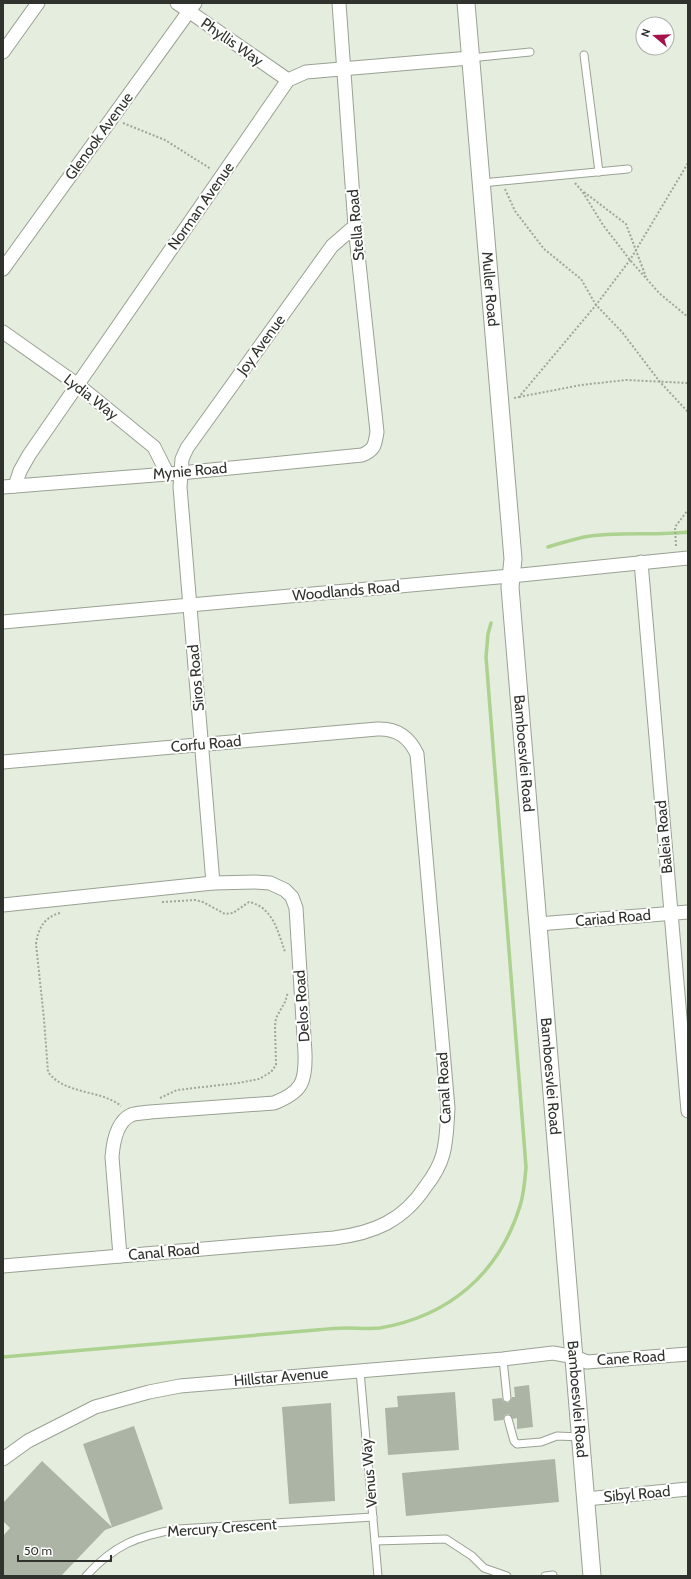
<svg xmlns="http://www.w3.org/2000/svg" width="691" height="1579" font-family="Cabin,sans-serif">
<rect width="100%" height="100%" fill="#e5eede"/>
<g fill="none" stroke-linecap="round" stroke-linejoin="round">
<g stroke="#add28f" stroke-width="3.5">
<path d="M548,547C560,543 572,540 584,537C618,531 653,536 688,532"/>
<path d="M3,1357L316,1330C326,1329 336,1328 346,1328C357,1328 369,1329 380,1328C449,1316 499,1274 520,1206C524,1194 525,1180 526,1167L486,657L488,634L491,623"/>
</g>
</g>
<g fill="#acb4a6">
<path d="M529,1385L533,1427L517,1429V1418L513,1419L509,1414L505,1415L503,1420L494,1421L492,1399L502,1398L503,1401L508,1403L511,1400L512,1397H515L514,1387Z"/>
<path d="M455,1392L459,1450L388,1455L385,1408L398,1407L397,1396Z"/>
<path d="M331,1403L335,1501L289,1504L282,1407Z"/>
<path d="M134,1426L163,1509L105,1530L61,1576H3V1536L10,1528L3,1521V1503L42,1461L112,1527L83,1444Z"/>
<path d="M555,1459L559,1502L406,1516L402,1473Z"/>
</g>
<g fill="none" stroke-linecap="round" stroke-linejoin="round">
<defs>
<g id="service">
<path d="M584,55L599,172"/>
<path d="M470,58L530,52"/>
<path d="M482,183L628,169"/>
<path d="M503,1359L507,1398"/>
<path d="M360,1371L378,1576"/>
<path d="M508,1419L514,1441L517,1444L541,1442L557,1436L581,1437"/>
<path d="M375,1541L446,1539L472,1556L484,1568L507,1576"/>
<path d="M86,1576C114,1545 137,1536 178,1529L373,1517"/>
<path d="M545,1576L553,1575"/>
</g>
<g id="minor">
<path d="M177,3L288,80"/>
<path d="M3,52L38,3"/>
<path d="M3,269L195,3"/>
<path d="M3,332L78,385L154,447L167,473"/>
<path d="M15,486L20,471L29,455L288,80L306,72L470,58"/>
<path d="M3,487L180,473L362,455C375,450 375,444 377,432L355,226L339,3"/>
<path d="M641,562L688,1111"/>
<path d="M3,622L511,576L688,558"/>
<path d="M3,762L377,729C397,728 409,737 417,754L448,1108C447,1123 447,1139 443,1154C440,1165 433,1177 426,1186C403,1221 374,1233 334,1238L3,1266"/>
<path d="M213,883L180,487L182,459L187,448L332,246L355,226"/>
<path d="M3,905L213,883L255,882L270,883L285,890L292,897L296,908L305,1053C306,1082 302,1092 274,1103L150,1112C144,1113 136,1113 131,1115C116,1122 113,1144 112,1157L120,1256"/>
<path d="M538,924L688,912"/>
<path d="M3,1459L28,1441L95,1407L149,1392L180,1386L503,1359L553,1353L575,1357L587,1362L688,1354"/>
<path d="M586,1499L688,1489"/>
</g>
<g id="tertiary">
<path id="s1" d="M466,3L513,559L510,587L592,1576"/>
</g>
</defs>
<use href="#service" stroke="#99a193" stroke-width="9"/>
<use href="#minor" stroke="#99a193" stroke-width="15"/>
<use href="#tertiary" stroke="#99a193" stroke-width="19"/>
<g stroke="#a0a69a" stroke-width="2" stroke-dasharray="2 2" stroke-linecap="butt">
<path d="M123,123L165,140L211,169"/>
<path d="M575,183L582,191L603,225L630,260L659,293L688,317"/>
<path d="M505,189L515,211L544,249L581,279L596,305L622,332L660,382L688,412"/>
<path d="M584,192L626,224L646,277"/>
<path d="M519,397L581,385L626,380L688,383"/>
<path d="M514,398L519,397L596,305L630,260L688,163"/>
<path d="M676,546L675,527L688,510"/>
<path d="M162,902L195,900L203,902L225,914L233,913L249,902C273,907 278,932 285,952"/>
<path d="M60,913C44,917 38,929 36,944L44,1019L48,1072C65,1095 100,1089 121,1106"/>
<path d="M160,1098L177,1090L238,1083L259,1079L271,1072L276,1065L275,1026L276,1018L285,1002L288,992"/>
</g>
<use href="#service" stroke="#fff" stroke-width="7"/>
<use href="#minor" stroke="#fff" stroke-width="13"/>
<use href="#tertiary" stroke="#fff" stroke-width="17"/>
</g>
<g text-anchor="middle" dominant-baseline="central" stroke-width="4" stroke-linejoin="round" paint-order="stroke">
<g font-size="15" fill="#30332d" stroke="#fff">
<text transform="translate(232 42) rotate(35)">Phyllis Way</text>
<text transform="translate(99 136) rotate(-54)">Glenook Avenue</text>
<text transform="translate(201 206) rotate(-55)">Norman Avenue</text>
<text transform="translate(356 225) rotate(-95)">Stella Road</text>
<text stroke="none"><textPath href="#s1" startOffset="287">Muller Road</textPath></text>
<text transform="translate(261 345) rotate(-54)">Joy Avenue</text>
<text transform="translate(91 397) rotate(38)">Lydia Way</text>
<text transform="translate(190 471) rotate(-5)">Mynie Road</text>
<text transform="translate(346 591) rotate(-5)">Woodlands Road</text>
<text transform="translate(196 678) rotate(-95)">Siros Road</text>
<text transform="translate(206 744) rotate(-5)">Corfu Road</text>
<text stroke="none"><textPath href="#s1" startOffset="753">Bamboesvlei Road</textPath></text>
<text transform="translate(664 837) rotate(-95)">Baleia Road</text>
<text transform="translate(613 918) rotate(-5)">Cariad Road</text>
<text transform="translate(302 1006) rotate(-94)">Delos Road</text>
<text stroke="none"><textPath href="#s1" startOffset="1077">Bamboesvlei Road</textPath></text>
<text transform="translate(444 1088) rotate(-93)">Canal Road</text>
<text transform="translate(164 1252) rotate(-5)">Canal Road</text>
<text transform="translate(631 1358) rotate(-4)">Cane Road</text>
<text transform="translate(281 1377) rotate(-5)">Hillstar Avenue</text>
<text stroke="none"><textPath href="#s1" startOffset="1401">Bamboesvlei Road</textPath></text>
<text transform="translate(369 1473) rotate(-95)">Venus Way</text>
<text transform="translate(637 1494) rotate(-5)">Sibyl Road</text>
<text transform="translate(222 1528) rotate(-4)">Mercury Crescent</text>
</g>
</g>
<rect width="691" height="1579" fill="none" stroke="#30332d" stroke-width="8"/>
<g transform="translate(655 36) rotate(289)"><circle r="19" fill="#ffffff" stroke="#acadab"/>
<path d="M0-3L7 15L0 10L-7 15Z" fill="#a6114a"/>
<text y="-6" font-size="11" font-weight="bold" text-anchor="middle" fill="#30332d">N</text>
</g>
<path d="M18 1555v6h93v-6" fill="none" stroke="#30332d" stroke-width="2"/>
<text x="24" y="1555" font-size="12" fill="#30332d" stroke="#ffffff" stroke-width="3" paint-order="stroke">50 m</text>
</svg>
